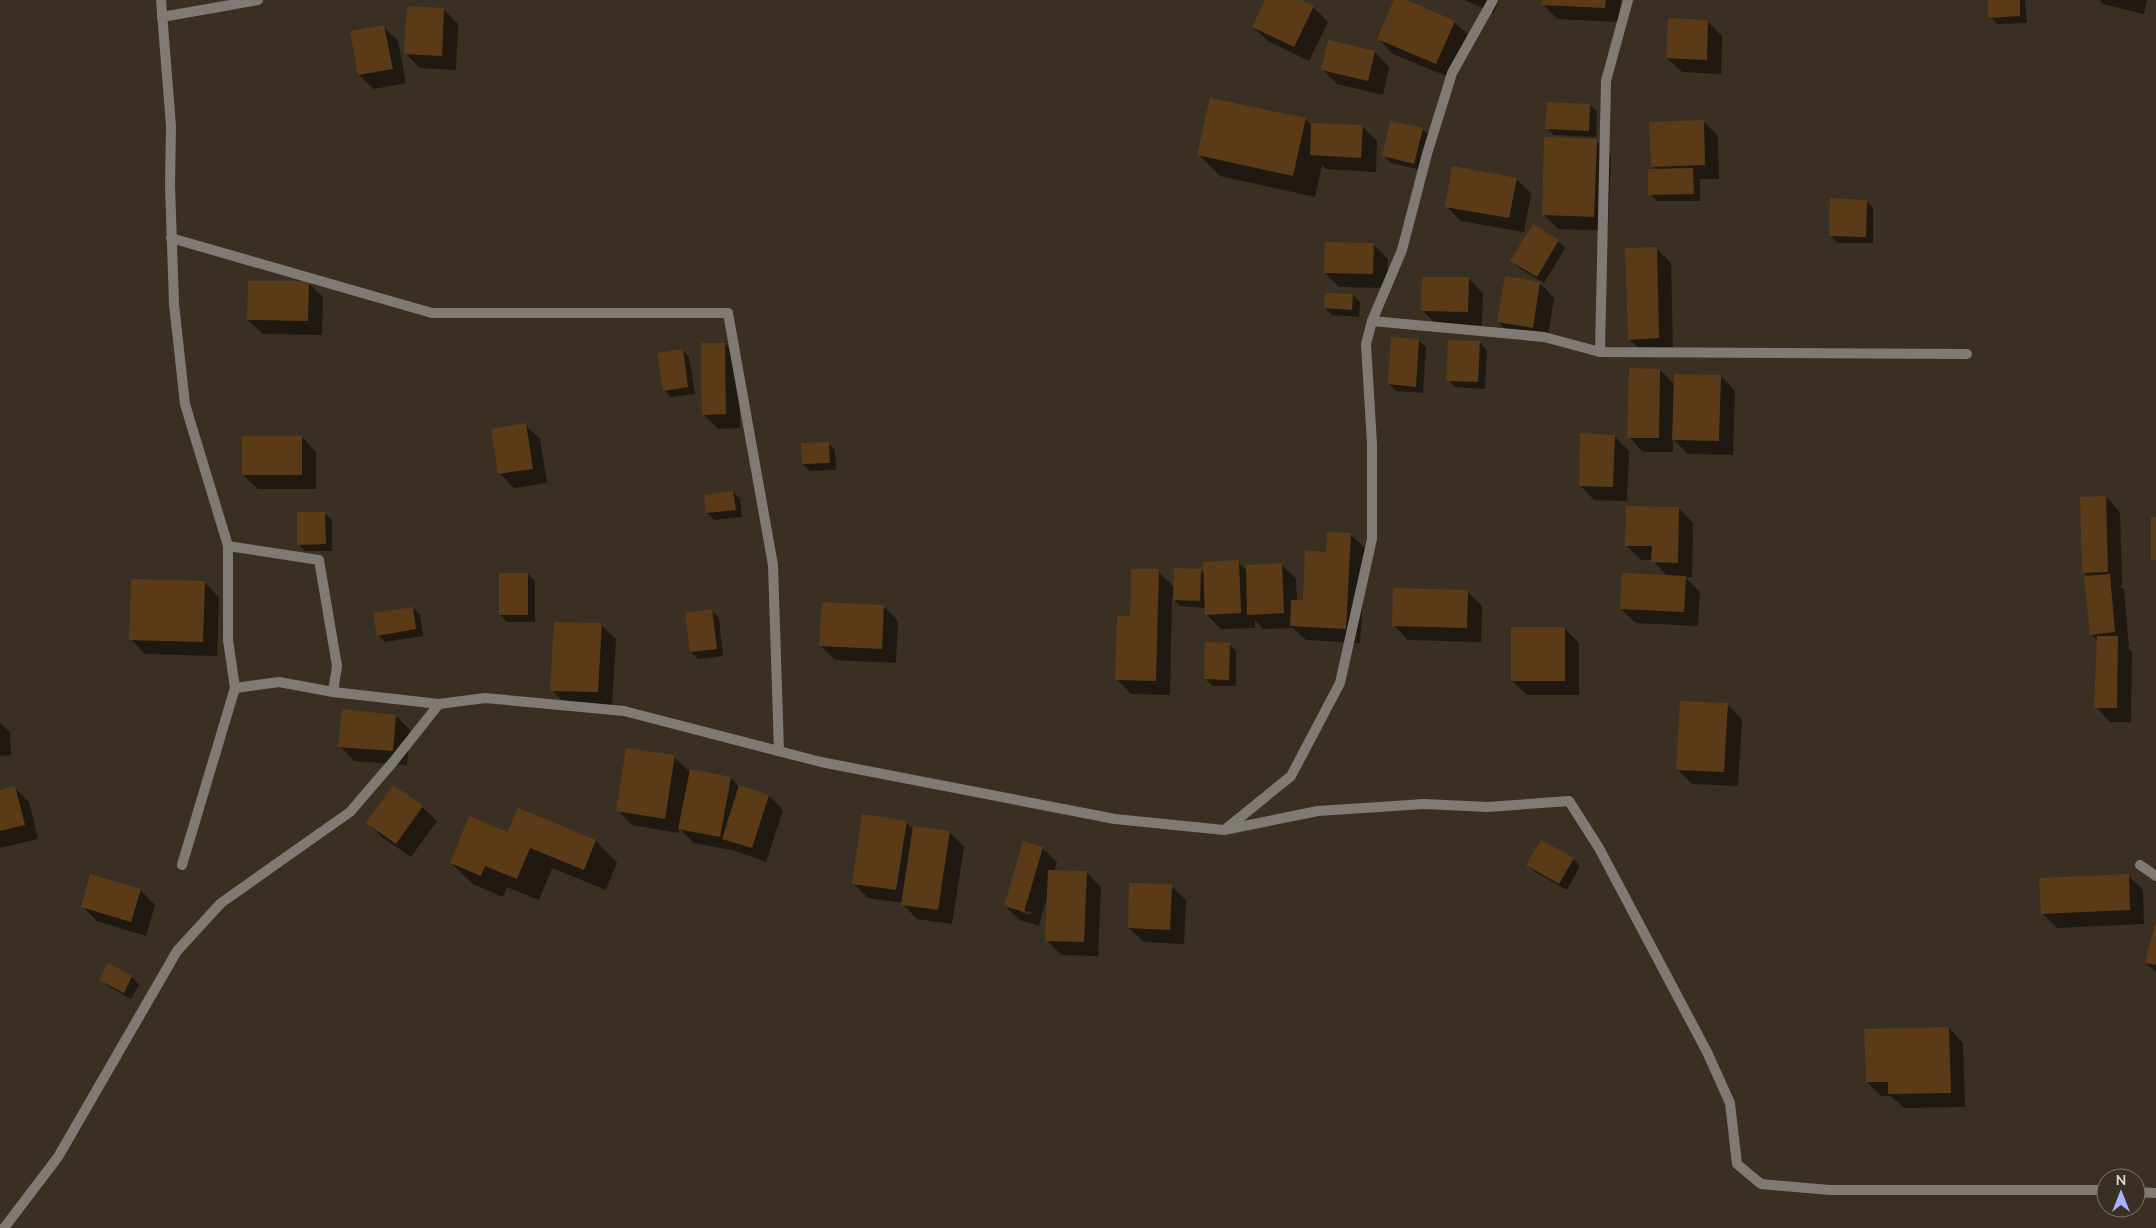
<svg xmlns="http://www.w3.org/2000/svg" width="2156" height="1228" font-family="'Nunito Sans',sans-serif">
<rect width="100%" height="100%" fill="#3a2f23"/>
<g fill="#0007" fill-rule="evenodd">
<path d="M1267,0H1298L1313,7L1328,22L1309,61L1268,41L1253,27Z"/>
<path d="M1395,0H1404L1454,22L1469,36L1451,78L1393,54L1379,39Z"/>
<path d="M1464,0H1499L1494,13Z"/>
<path d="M1543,0H1621L1619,22L1557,19L1543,4Z"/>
<path d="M1989,0H2025L2027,23L1997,24L1990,17Z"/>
<path d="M2100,0H2147L2144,14L2103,4Z"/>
<path d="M443,9L458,24L456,70L420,68L406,54Z"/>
<path d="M1707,21L1722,36L1721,74L1682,72L1667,58Z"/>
<path d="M383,26L398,41L406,83L374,89L359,75Z"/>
<path d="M1329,41L1375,52L1389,67L1383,95L1337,84L1323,70Z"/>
<path d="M1590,105L1597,112L1596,137L1554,135L1547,128Z"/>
<path d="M1305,119L1312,126L1363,127L1377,141L1376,172L1326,169L1322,165L1315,197L1220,176L1199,155Z"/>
<path d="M1703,121L1718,136L1719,179H1700V201H1657L1650,194L1656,170L1652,166Z"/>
<path d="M1422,129L1430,136L1421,170L1391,163L1384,156Z"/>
<path d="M1596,141L1611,155L1608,231L1558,229L1543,214Z"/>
<path d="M1516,179L1531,193L1524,232L1461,221L1446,206Z"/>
<path d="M1866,201L1873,208V243H1838L1831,236Z"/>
<path d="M1558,241L1565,248L1544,283L1519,268L1512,261Z"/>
<path d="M1373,244L1388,259L1387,288L1339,287L1325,273Z"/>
<path d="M1656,248L1671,263L1673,353L1644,354L1629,339Z"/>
<path d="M1468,278L1483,293L1482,326L1437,325L1423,311Z"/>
<path d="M308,283L323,297L322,335L263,334L248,320Z"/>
<path d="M1540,283L1554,298L1547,342L1513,336L1498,322Z"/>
<path d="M1353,295L1360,302L1359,317L1332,315L1325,308Z"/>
<path d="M1418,340L1426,347L1423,393L1396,391L1389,384Z"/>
<path d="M1480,343L1487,350L1485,389L1455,387L1448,380Z"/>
<path d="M725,344L739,359L740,428L718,429L703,414Z"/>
<path d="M682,350L689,357L695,394L671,397L664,390Z"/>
<path d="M1660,370L1675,385L1721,376L1735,391L1733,455L1688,454L1673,439V452H1643L1629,437Z"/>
<path d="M525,425L540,439L547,483L514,488L499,473Z"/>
<path d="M1614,436L1629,451L1627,501L1594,500L1580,485Z"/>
<path d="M302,437L316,452V489H258L243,475Z"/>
<path d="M828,443L835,450L836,470L810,471L803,464Z"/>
<path d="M733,492L740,499L742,517L714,520L707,513Z"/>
<path d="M2106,497L2120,512L2122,586H2120L2124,590L2129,646L2127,647L2132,652L2131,722H2110L2096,707L2098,641L2091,634L2088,577L2083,572Z"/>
<path d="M1679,508L1693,523L1692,577H1685L1700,592L1698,626L1636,623L1621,609L1667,576L1653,560H1641L1626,545Z"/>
<path d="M325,513L332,520V551H305L298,544Z"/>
<path d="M1328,534L1351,535L1366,549L1360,643L1306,640L1293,628L1263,629L1255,620V628L1221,629L1206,614V608L1181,606L1172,598L1170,695L1131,694L1116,679L1131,618L1158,571L1174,587L1200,570L1205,574L1238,562L1247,571L1282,565L1296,579L1297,601L1304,602L1327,553Z"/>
<path d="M528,574L535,581V622H507L500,615Z"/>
<path d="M204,582L219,597L217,656L145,654L131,639Z"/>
<path d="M1467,591L1482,606L1481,642L1408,640L1394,625Z"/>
<path d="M883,606L898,621L896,663L835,660L821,646Z"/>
<path d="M413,608L420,615L423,636L385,642L378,635Z"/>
<path d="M712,611L719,618L723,656L698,659L691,652Z"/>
<path d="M601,625L616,639L612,706L566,705L552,690Z"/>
<path d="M1564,628L1579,643V695H1527L1512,681Z"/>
<path d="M1229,644L1236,651V686H1213L1205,679Z"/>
<path d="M1727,704L1742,719L1738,786L1692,784L1678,770Z"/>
<path d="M396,716L410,730L407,765L354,761L340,746Z"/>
<path d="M0,723L10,732L11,755L0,756Z"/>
<path d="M674,757L690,772L691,770L731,778L739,787L769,796L783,810L766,862L736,851L694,843L680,829L679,833L632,825L618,810Z"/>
<path d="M14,787L29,802L38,839L0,848V791Z"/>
<path d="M422,807L437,821L411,857L382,837L368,823Z"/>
<path d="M906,822L914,830L949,832L964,847L952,924L917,919L902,903L868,898L853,883Z"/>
<path d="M509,834L596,841L617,862L606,890L552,868L539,900L507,887L503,897L473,884L451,863Z"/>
<path d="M1042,848L1057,862L1054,871L1086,872L1101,887L1098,956L1061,955L1047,940V897L1039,926L1020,920L1005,906ZM1021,910L1031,912L1030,915L1021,912Z"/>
<path d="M1573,859L1580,866L1567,890L1535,872L1528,865Z"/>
<path d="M2128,875L2143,890L2144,924L2057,928L2042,913Z"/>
<path d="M1171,886L1186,900L1184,944L1144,942L1129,928Z"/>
<path d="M140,890L155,905L146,936L97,921L83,907Z"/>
<path d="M2156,922V972L2146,963Z"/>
<path d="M108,965L132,977L139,984L131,999L108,986L101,979Z"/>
<path d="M1949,1028L1963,1043L1965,1107L1904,1108L1891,1096H1881L1867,1082Z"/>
</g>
<g fill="#5b3b17">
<path d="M1265,0H1301L1314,6L1294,47L1252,27Z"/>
<path d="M1394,0H1407L1455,21L1436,64L1377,39Z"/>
<path d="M1542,0H1606L1605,8L1541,5Z"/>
<path d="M1988,0H2020V16L1988,18Z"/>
<path d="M407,6L444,8L442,56L404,54Z"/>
<path d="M1668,18L1708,20L1707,60L1666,58Z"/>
<path d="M384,25L393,69L358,75L350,31Z"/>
<path d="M1328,40L1375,51L1368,81L1321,70Z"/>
<path d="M1210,98L1306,118L1293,176L1197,155Z"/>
<path d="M1547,102L1590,104L1589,131L1545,129Z"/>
<path d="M1704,120L1705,165L1651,167L1649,122Z"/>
<path d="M1390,121L1423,128L1414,164L1382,156Z"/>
<path d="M1311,123L1363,125L1361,158L1310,155Z"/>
<path d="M1544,137L1597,139L1594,217L1542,215Z"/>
<path d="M1452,166L1517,178L1509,218L1445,207Z"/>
<path d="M1693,168L1694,194L1648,195V169Z"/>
<path d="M1830,198L1867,200L1866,237L1829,236Z"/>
<path d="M1533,224L1559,240L1537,277L1510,261Z"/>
<path d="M1325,242L1374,243L1373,274L1324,273Z"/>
<path d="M1657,247L1659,338L1628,340L1625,248Z"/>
<path d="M1505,276L1540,282L1533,328L1497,322Z"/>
<path d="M1422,277H1469L1468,312L1421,311Z"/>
<path d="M248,281H309L308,321L247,320Z"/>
<path d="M1325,293L1353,294L1352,310L1324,308Z"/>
<path d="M1391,337L1419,339L1416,387L1388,384Z"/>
<path d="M1448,340L1480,341L1478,382L1446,381Z"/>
<path d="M701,343H725L726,414L702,415Z"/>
<path d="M683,349L688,387L663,391L657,353Z"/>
<path d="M1629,368L1660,369L1659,438H1627Z"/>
<path d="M1674,374L1721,375L1719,441L1672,440Z"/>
<path d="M526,423L533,469L498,474L491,429Z"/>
<path d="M1580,433L1615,435L1613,487L1579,486Z"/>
<rect x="242" y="436" width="60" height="39"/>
<path d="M829,442L830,463L802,464L801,443Z"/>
<path d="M733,491L736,510L706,513L704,495Z"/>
<path d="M2106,496L2108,572L2082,573L2080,497Z"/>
<path d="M1626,506L1679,507L1678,563L1651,562L1652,546H1625Z"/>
<path d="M297,512H325L326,544L297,545Z"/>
<rect x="2151" y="517" width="5" height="43"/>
<path d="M1327,532L1351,533L1346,629L1290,626L1291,600H1303L1305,550L1326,552Z"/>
<path d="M1239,560L1241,613L1205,615L1203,562Z"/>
<path d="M1282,563L1284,613L1247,615L1246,565Z"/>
<path d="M1174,568L1201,569L1200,601L1173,600Z"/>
<path d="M1131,569H1159L1156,681L1115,680L1117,616H1130Z"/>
<rect x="499" y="573" width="29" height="42"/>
<path d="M1622,573L1686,576L1684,612L1620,609Z"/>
<path d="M2110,574L2115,632L2090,635L2084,576Z"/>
<path d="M131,579L205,581L203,642L129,640Z"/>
<path d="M1393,588L1468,590L1467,628L1392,626Z"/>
<path d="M822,602L884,605L882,649L819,646Z"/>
<path d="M413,607L416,629L377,636L373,613Z"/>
<path d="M712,609L717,649L690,652L685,613Z"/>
<path d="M554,622L602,623L598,692L550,691Z"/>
<rect x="1511" y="627" width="54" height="54"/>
<path d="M2097,636H2118L2117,708H2094Z"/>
<path d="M1205,642L1230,643L1229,680L1204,679Z"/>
<path d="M1680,701L1728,703L1724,772L1676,770Z"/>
<path d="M342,709L396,715L393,751L338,747Z"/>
<path d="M626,748L675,755L665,819L616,811Z"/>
<path d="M690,769L731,777L720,837L678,829Z"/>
<path d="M393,785L423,806L396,844L366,823Z"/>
<path d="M739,785L769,795L752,848L722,839Z"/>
<path d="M15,786L25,825L0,831V790Z"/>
<path d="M518,808L596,840L584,870L530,848L517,879L485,866L481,876L450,863L469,816L508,832Z"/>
<path d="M862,814L907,821L896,890L852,884Z"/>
<path d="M913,826L950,831L938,910L901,905Z"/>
<path d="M1541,840L1574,858L1559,884L1526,865Z"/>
<path d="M1023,841L1043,847L1024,912L1004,906Z"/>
<path d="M1048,870L1087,871L1084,942L1045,941Z"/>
<path d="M90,874L141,889L131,922L81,907Z"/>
<path d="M2129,874L2130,910L2041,914L2039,878Z"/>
<path d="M1129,883L1172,884L1170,930L1128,928Z"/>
<path d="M2156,920V965L2145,963Z"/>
<path d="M108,963L132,976L124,993L99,980Z"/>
<path d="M1949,1027L1951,1093L1888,1094V1082H1866L1864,1029Z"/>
</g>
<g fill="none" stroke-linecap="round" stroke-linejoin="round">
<g stroke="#807a74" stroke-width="10">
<path d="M161,0L171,126L170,185L174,304L185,404L228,546L319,560L337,666L333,692"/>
<path d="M162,17L258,0"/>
<path d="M171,238L432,313H728L773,565L779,751"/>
<path d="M1372,321L1544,337L1600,352L1967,354"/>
<path d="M1600,352L1606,81L1628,0"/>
<path d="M235,688L279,682L333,692L439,704"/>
<path d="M1227,828L1291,776L1340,683L1372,539V444L1366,344L1372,321L1402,250L1427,154L1452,73L1493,0"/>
<path d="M182,865L235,688L228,640V546"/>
<path d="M2140,865L2156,876"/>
<path d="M2136,1192L2156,1193"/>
<path d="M4,1228L58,1157L177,951L221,903L350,812L393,762L439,704L485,698L624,711L821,762L1115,819L1224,830L1318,811L1424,804L1488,807L1569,801L1599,848L1707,1052L1730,1103L1737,1164L1761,1184L1830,1190H2106"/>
</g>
</g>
<g transform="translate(2121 1193)"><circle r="24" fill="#3a2f23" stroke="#7e756b"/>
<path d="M0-4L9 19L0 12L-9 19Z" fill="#a9b0fc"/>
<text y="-8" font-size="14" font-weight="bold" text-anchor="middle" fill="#e4ddd6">N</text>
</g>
</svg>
